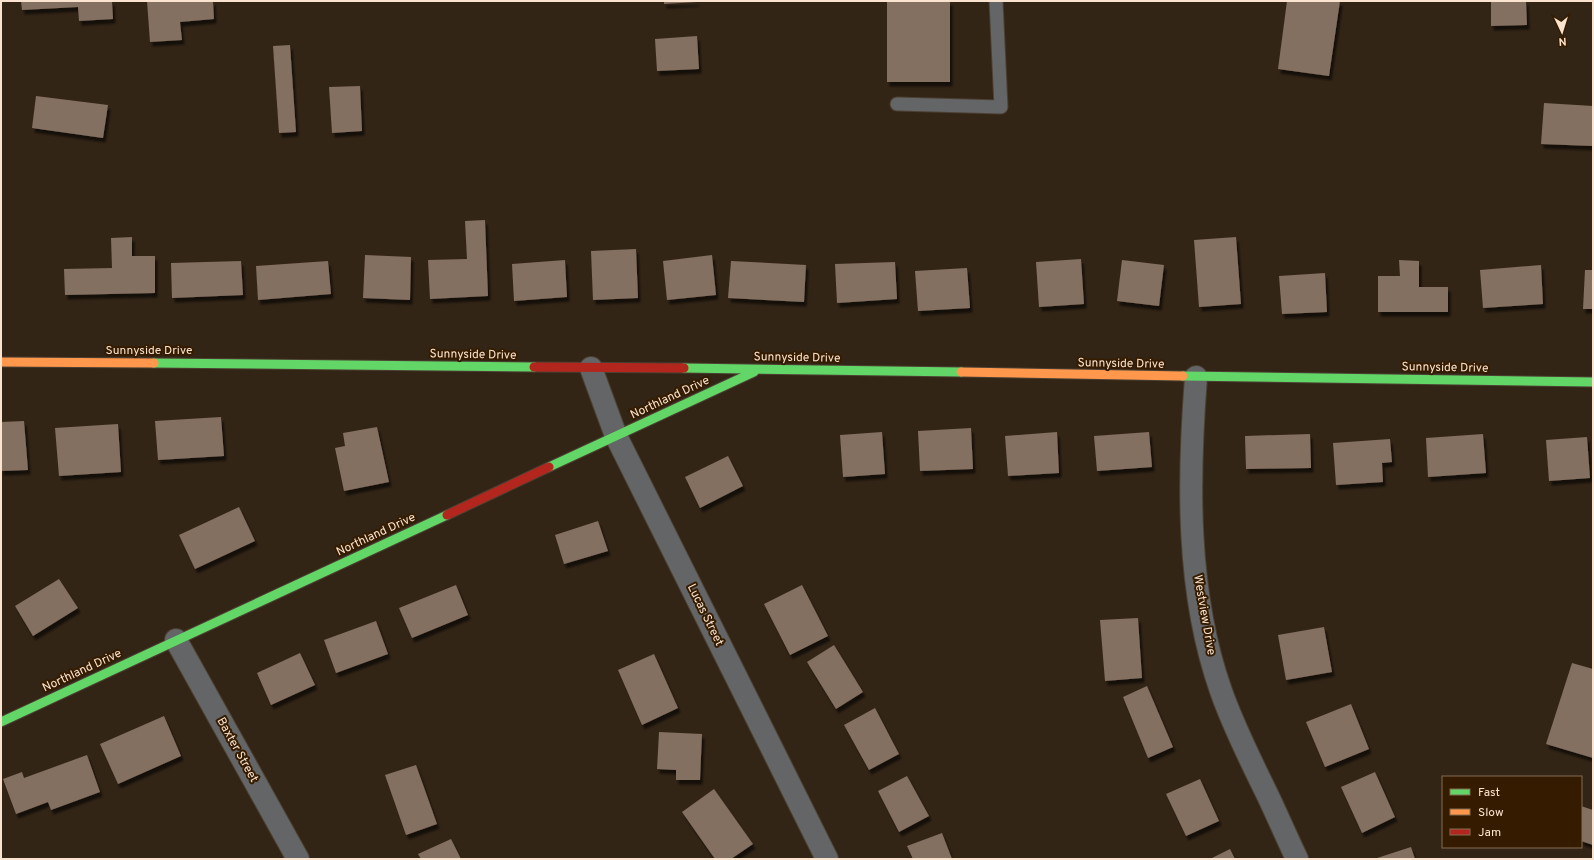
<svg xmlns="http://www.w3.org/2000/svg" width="1594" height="860" font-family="Overpass,sans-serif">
<defs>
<filter id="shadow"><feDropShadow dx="2.5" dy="4.5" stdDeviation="1" flood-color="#0009"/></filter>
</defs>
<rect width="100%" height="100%" fill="#332516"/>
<g fill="#836f61" filter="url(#shadow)">
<path d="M21,1H112L113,19L79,21L78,7L22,10Z"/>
<path d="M147,1H213L214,19L180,22L182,40L150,42Z"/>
<path d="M664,1H697V2L664,4Z"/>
<rect x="887" y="1" width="63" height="81"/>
<path d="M1287,1H1340L1329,76L1278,69Z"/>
<path d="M1491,1H1526L1527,25L1491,26Z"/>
<path d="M697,36L699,69L657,71L655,39Z"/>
<path d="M290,45L296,132L279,133L273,46Z"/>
<path d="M360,86L362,131L332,133L329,87Z"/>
<path d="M36,96L108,105L103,138L32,128Z"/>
<path d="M1544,103L1593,106V146L1541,144Z"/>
<path d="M485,220L488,296L430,299L428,260L467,259L465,221Z"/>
<path d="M132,237V256H155V293L65,295L64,269L112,268L111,238Z"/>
<path d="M1236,237L1241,304L1199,307L1194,240Z"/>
<path d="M636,249L638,298L593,300L591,251Z"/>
<path d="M365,255L411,257L410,300L363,298Z"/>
<path d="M712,255L716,295L667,300L663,261Z"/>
<path d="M1081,259L1084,304L1039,307L1036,262Z"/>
<path d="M565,260L567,297L514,301L512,264Z"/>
<path d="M1122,260L1164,265L1159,306L1117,301Z"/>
<path d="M1399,260L1419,261V287H1448V312H1378V276H1400Z"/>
<path d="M241,261L243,295L172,298L171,263Z"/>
<path d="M328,261L331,294L258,300L256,266Z"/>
<path d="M731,261L806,265L804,302L728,298Z"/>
<path d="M895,262L897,299L837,303L835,264Z"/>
<path d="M1541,265L1543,304L1483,308L1480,270Z"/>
<path d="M967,268L970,308L918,311L915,271Z"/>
<path d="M1585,270H1593V309H1583Z"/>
<path d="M1325,273L1327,312L1282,314L1279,276Z"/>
<path d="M221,417L224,456L158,460L155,421Z"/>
<path d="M24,421L28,470L1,471V422Z"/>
<path d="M118,424L121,472L59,476L55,428Z"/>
<path d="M377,427L389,482L344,491L335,448L345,446L343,433Z"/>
<path d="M971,428L973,469L920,471L918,431Z"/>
<path d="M882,432L885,474L843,477L840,435Z"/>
<path d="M1057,432L1059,473L1008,476L1005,436Z"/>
<path d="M1149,432L1152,467L1097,471L1094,436Z"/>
<path d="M1310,434L1311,468L1246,469L1245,436Z"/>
<path d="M1483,434L1486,473L1428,477L1426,438Z"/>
<path d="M1587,437L1590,478L1549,481L1546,440Z"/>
<path d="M1390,439L1392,462L1382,463L1383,482L1336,485L1333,443Z"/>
<path d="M728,456L743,486L700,508L685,477Z"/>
<path d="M239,507L255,541L195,569L179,535Z"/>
<path d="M598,521L608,551L564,564L555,535Z"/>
<path d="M59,579L78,608L33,636L15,606Z"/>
<path d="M456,585L468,615L412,638L399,608Z"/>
<path d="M802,585L828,636L790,655L764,604Z"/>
<path d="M1138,618L1142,678L1105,681L1100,620Z"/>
<path d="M376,621L388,654L336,673L324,640Z"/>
<path d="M1324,627L1332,672L1286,680L1278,635Z"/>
<path d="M834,645L863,692L836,709L807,662Z"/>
<path d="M300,653L315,685L271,705L257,673Z"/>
<path d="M654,654L678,708L642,725L618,670Z"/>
<path d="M1572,663L1593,669V758L1546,744Z"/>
<path d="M1147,686L1173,747L1148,758L1123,697Z"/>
<path d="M1351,704L1369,749L1325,767L1306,722Z"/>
<path d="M875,708L899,754L869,770L844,725Z"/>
<path d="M164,716L181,756L118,784L100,744Z"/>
<path d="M659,732L702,734L700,780H676V770L657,769Z"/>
<path d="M87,755L100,792L51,810L48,802L16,814L3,779L22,772L24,778Z"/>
<path d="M416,765L437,824L406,835L385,775Z"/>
<path d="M1375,772L1395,817L1362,833L1341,787Z"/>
<path d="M907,776L929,816L899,832L878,791Z"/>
<path d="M1200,779L1219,821L1186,836L1166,794Z"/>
<path d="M714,789L753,844L731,859H715L682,812Z"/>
<path d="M1581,806L1593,810V845L1581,841Z"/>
<path d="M942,833L952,859H913L907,846Z"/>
<path d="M451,839L461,859H421L418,854Z"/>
<path d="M1411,847L1415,859H1374Z"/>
<path d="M1230,849L1235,859H1210Z"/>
</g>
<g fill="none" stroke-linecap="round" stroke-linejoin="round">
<defs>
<path id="lane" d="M897,104L1001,107L996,1"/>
<g id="street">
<path d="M591,368L616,436L827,859"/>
<path d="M1196,377C1188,480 1186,592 1221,691C1234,728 1251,761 1268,796C1278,817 1287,838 1297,859"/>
<path d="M176,640L298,859"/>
</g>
<g id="fast">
<path d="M154,363L534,367"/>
<path d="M684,368L961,372"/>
<path d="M1183,376L1593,382"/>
<path d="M549,467L754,372"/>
<path d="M1,722L447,515"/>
</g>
<g id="slow">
<path d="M1,362L154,363"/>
<path d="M961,372L1183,376"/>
</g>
<g id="jam">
<path d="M534,367L684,368"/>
<path d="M447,515L549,467"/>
</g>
</defs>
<use href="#lane" stroke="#4c4032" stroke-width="15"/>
<use href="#street" stroke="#4c4032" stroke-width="24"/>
<use href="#fast" stroke="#4c4032" stroke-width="11"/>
<use href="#slow" stroke="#4c4032" stroke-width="11"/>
<use href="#jam" stroke="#4c4032" stroke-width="11"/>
<use href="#lane" stroke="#636566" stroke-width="13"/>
<use href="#street" stroke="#636566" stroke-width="22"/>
<use href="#fast" stroke="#63d668" stroke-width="9"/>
<use href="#slow" stroke="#ff974d" stroke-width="9"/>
<use href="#jam" stroke="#b3261e" stroke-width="9"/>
</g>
<g text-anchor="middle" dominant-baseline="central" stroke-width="4" stroke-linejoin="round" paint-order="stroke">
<g font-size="12" fill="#fbe4cf" stroke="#351c00">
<text x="149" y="351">Sunnyside Drive</text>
<text transform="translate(473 355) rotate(1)">Sunnyside Drive</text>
<text transform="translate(797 358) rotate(1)">Sunnyside Drive</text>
<text transform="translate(1121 364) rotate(1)">Sunnyside Drive</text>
<text transform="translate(1445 368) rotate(1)">Sunnyside Drive</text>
<text transform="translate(670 398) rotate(-25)">Northland Drive</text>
<text transform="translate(376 535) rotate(-25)">Northland Drive</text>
<text transform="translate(705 615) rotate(64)">Lucas Street</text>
<text transform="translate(1204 615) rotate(80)">Westview Drive</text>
<text transform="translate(82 671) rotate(-25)">Northland Drive</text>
<text transform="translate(237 750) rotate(61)">Baxter Street</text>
</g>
</g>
<rect width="1594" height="860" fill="none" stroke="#fbe4cf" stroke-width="4"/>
<rect x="1442" y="776" width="140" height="72" fill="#351c00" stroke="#846c53"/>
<rect x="1450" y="789" width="20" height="6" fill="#63d668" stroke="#846c53"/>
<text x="1478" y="796" font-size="12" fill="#fbe4cf">Fast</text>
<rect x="1450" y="809" width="20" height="6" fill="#ff974d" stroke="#846c53"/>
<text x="1478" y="816" font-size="12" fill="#fbe4cf">Slow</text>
<rect x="1450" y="829" width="20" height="6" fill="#b3261e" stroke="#846c53"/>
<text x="1478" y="836" font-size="12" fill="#fbe4cf">Jam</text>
<g transform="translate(1562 32) rotate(176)" stroke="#351c00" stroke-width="3" paint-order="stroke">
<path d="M0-3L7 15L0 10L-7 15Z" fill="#fbe4cf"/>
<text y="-6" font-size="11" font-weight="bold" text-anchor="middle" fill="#fbe4cf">N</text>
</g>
</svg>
